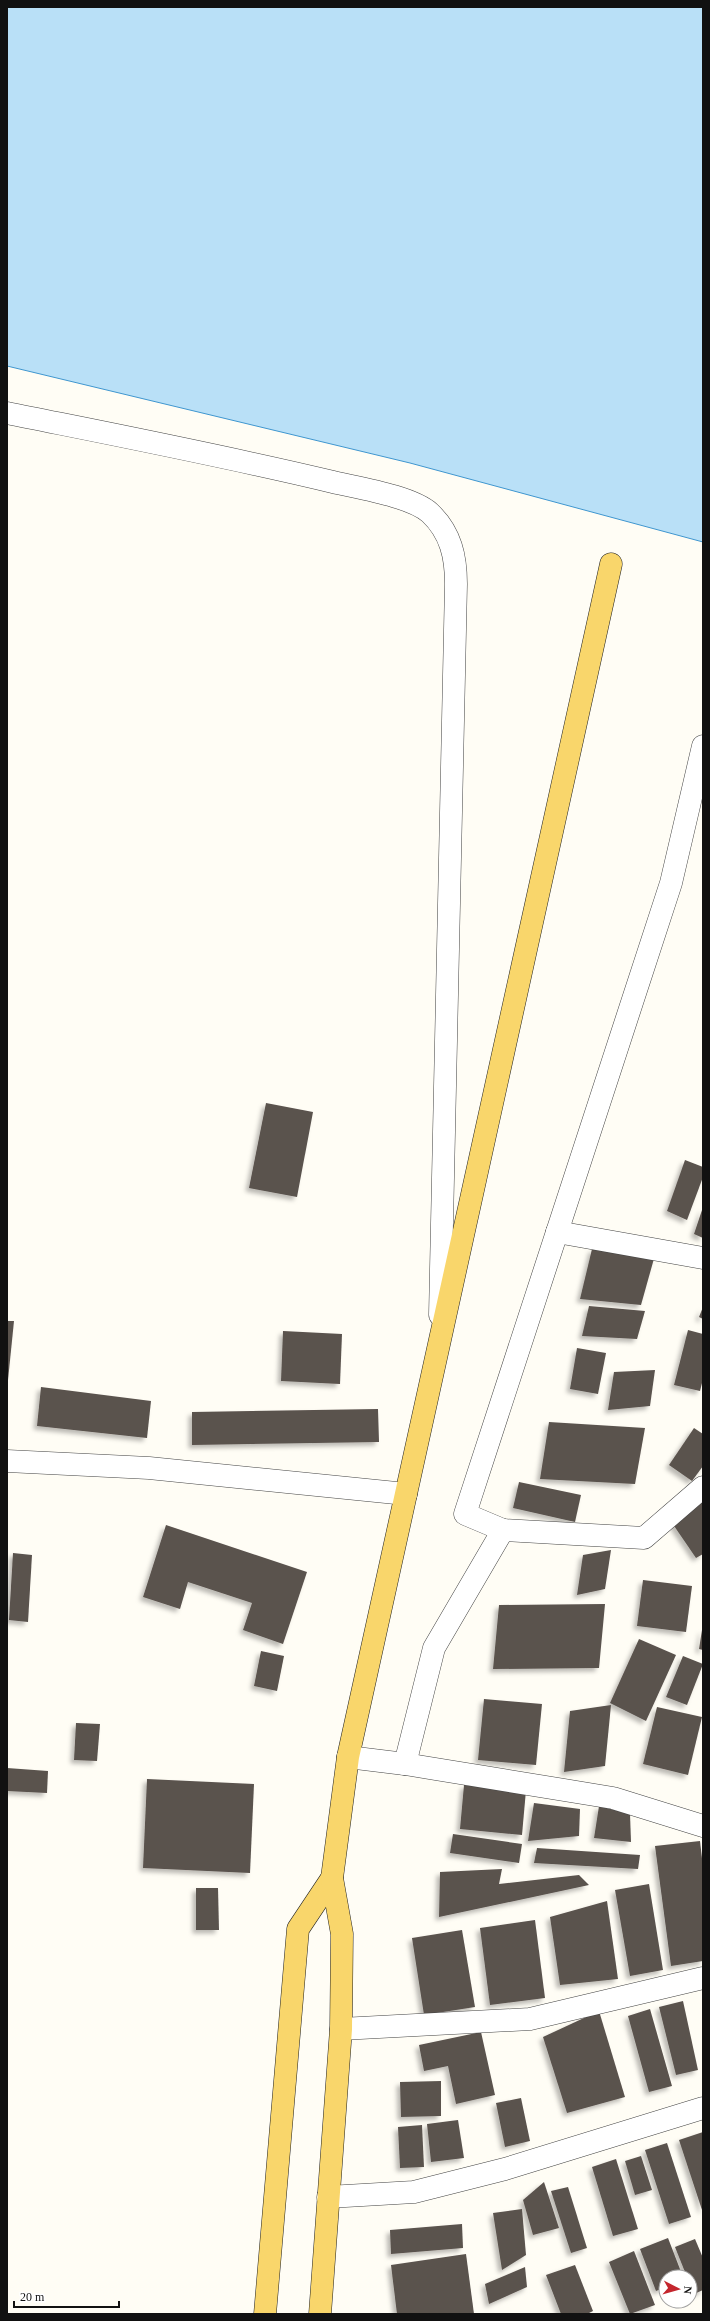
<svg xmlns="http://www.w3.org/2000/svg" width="710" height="2321" font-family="Georgia,serif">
<defs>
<filter id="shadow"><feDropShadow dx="-3.5" dy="3.5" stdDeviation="2" flood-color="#0004"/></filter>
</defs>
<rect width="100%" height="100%" fill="#fffdf5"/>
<path fill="#b9e0f7" stroke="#3f96cf" d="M7,7H703V542L410,463L7,366Z"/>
<g fill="#5a524d" filter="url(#shadow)">
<path d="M266,1103L313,1112L297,1197L249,1188Z"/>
<path d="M685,1160L703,1167V1177L687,1220L667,1211Z"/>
<path d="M703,1207V1238L694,1234Z"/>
<path d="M592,1249L655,1255L641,1305L580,1299Z"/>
<path d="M589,1306L645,1311L637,1339L582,1336Z"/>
<path d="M703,1307V1319L699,1317Z"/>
<path d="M7,1321H14L8,1380H7Z"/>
<path d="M688,1330L703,1334V1379L700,1391L674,1385Z"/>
<path d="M283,1331L342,1334L340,1384L281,1381Z"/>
<path d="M577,1348L606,1353L598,1394L570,1389Z"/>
<path d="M655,1370L650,1406L608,1410L614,1372Z"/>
<path d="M41,1387L151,1401L147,1438L37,1426Z"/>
<path d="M378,1409L379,1442L192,1445V1412Z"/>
<path d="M549,1422L645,1428L635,1484L540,1479Z"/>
<path d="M694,1428L703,1434V1466L692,1481L669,1465Z"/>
<path d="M519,1482L581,1495L575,1522L513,1508Z"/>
<path d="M703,1497V1554L696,1558L670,1520Z"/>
<path d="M166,1525L307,1572L283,1644L243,1630L252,1603L188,1582L180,1609L143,1597Z"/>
<path d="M611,1550L605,1589L577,1595L583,1555Z"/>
<path d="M13,1553L32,1555L28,1622L9,1620Z"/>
<path d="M643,1580L692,1586L686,1632L637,1626Z"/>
<path d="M605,1604L599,1668L493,1669L499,1605Z"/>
<path d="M702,1630H703V1650L699,1649Z"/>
<path d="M639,1639L676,1655L646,1721L610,1703Z"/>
<path d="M261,1651L284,1656L277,1691L254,1686Z"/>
<path d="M683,1656L703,1664L687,1705L666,1697Z"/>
<path d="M484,1699L542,1704L536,1765L478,1760Z"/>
<path d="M611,1705L605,1766L564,1772L570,1711Z"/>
<path d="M657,1707L702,1717L688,1775L643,1764Z"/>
<path d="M76,1723L100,1724L97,1761L74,1760Z"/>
<path d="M7,1768L48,1771L47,1793L7,1791Z"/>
<path d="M147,1779L254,1784L250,1873L143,1868Z"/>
<path d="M464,1785L526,1790L522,1835L460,1829Z"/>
<path d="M534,1803L580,1809L579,1836L528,1841Z"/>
<path d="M599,1806L630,1814L631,1842L594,1838Z"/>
<path d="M453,1834L522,1844L519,1863L450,1853Z"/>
<path d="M700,1841L703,1867V1961L671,1966L655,1846Z"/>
<path d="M537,1848L640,1855L638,1869L534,1863Z"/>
<path d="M502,1869L499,1884L579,1875L589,1885L439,1917L440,1872Z"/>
<path d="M649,1884L663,1970L630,1976L615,1890Z"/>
<path d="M196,1888H218L219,1930H196Z"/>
<path d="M607,1901L618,1979L560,1985L550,1917Z"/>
<path d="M535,1920L545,1998L490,2005L480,1928Z"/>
<path d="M462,1930L475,2007L424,2015L412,1938Z"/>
<path d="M683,2001L698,2070L676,2075L659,2007Z"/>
<path d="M650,2009L672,2086L649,2092L628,2016Z"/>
<path d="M599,2011L625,2097L567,2113L543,2037Z"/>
<path d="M481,2032L495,2095L456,2104L448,2066L424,2071L419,2045Z"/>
<path d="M441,2081V2116L401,2117L400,2082Z"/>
<path d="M521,2098L530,2141L505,2147L496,2103Z"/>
<path d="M458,2120L464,2158L431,2162L427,2124Z"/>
<path d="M422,2125L424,2167L400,2168L398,2127Z"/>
<path d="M703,2132V2210H702L679,2140Z"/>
<path d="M667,2143L691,2217L669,2224L645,2150Z"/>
<path d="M641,2156L652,2190L635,2195L625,2161Z"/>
<path d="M616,2159L638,2229L613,2236L592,2167Z"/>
<path d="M544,2182L559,2228L533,2235L523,2200Z"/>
<path d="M568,2187L587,2248L571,2253L551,2191Z"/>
<path d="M522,2209L526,2255L502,2270L493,2213Z"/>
<path d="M462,2224L463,2248L391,2254L390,2230Z"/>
<path d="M668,2238L683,2277H666V2287L656,2291L640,2249Z"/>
<path d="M695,2239L703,2258V2290L694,2294L690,2285V2277H687L675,2247Z"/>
<path d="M634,2251L655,2305L630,2314L609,2262Z"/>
<path d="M466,2254L474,2314H397L391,2265Z"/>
<path d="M575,2265L593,2311L587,2314H561L546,2275Z"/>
<path d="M525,2267L527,2287L489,2304L485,2284Z"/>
</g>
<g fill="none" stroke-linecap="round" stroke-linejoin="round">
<defs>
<g id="minor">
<path d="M7,413C116,435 225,456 333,482C358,488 411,496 430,513C451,533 456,557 456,584L440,1315"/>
<path d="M557,1232L703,1258"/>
<path d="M7,1461L149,1468L406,1494"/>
<path d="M503,1530L644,1538L703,1487"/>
<path d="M348,1757L405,1764L434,1648L503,1530L465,1514L671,883L703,746"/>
<path d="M405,1764L613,1798L703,1826"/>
<path d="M341,2029L530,2019L703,1978"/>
<path d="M328,2197L414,2192L505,2169L703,2108"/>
</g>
<g id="major">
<path d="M265,2314L298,1929L332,1878"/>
<path d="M320,2314L341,2029L342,1934L332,1878L348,1757L611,564"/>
</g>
</defs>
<use href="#minor" stroke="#444" stroke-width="23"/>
<use href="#major" stroke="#222" stroke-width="23"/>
<use href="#minor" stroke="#fff" stroke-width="22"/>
<use href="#major" stroke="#f9d66b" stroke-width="22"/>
</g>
<rect width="710" height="2321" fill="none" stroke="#111111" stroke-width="16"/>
<g transform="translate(678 2289) rotate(96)"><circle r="19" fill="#ffffff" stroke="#a0a0a0"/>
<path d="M0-3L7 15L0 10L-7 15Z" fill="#c4262e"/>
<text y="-6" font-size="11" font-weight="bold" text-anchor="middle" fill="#111111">N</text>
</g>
<path d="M14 2301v6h105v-6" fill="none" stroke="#111111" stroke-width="2"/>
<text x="20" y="2301" font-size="12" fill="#111111" stroke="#ffffff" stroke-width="3" paint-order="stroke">20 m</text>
</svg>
